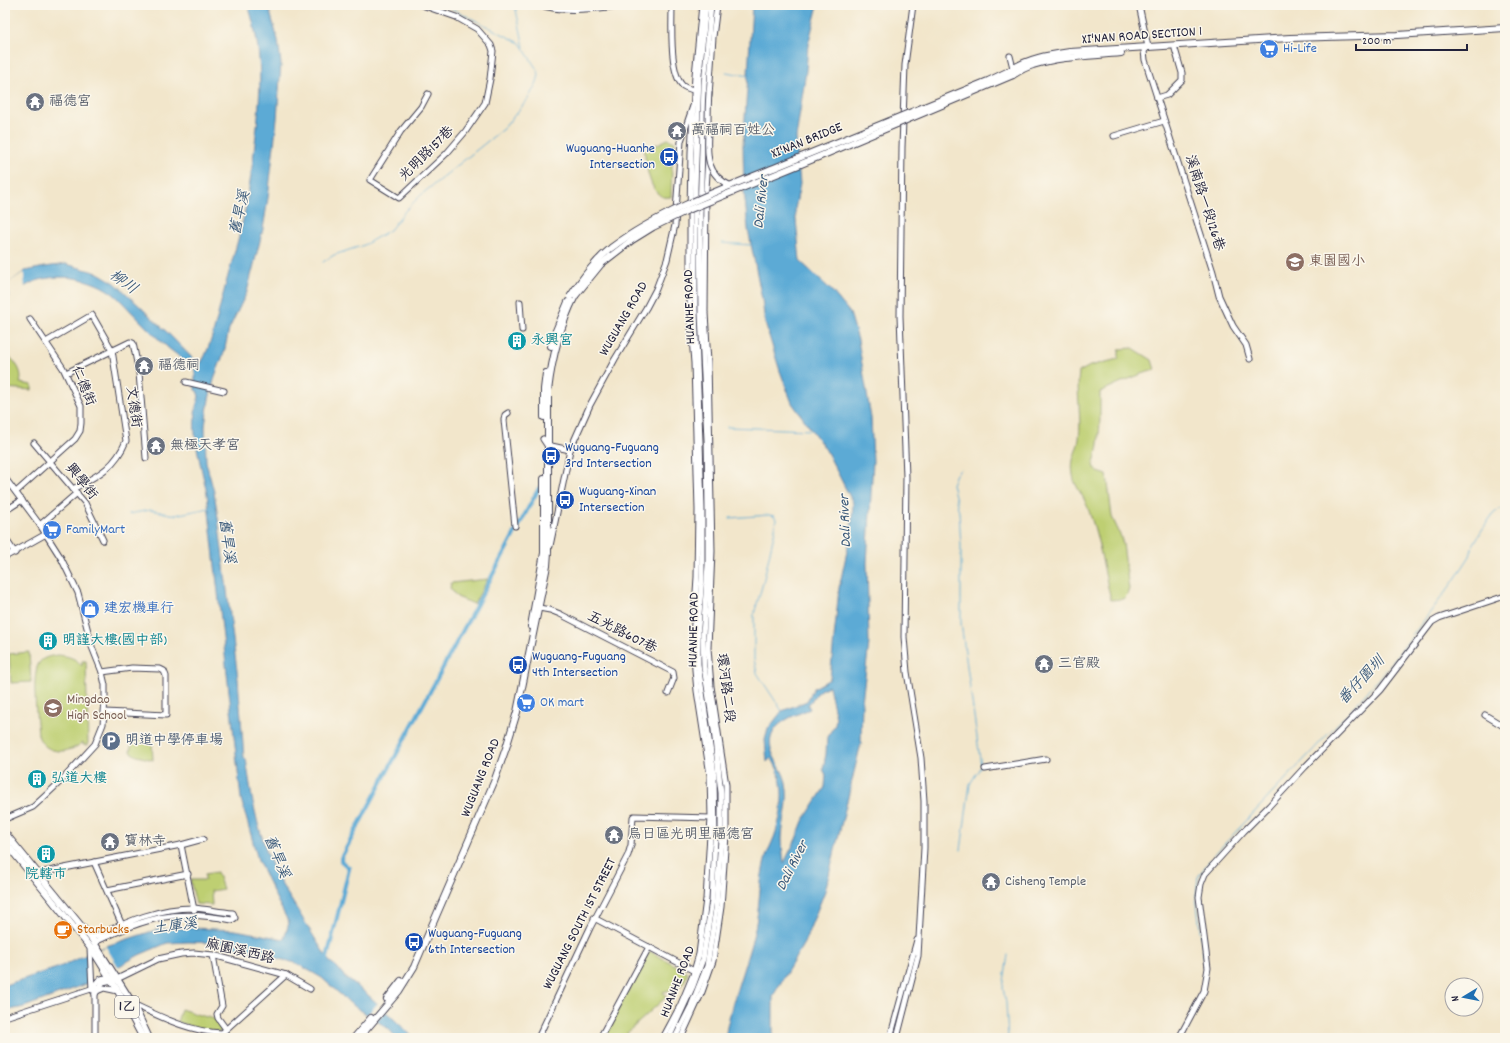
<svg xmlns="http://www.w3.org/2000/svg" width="1510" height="1043" font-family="Dekko,'LXGW WenKai TC',sans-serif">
<rect width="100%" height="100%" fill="#fbf7ec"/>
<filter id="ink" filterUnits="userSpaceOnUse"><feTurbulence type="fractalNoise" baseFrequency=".025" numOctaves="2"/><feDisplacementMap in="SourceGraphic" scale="8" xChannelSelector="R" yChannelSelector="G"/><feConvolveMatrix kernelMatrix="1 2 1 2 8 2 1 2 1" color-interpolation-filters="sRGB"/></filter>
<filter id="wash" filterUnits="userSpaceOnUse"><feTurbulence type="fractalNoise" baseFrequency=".012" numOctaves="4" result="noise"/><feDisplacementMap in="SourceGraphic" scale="16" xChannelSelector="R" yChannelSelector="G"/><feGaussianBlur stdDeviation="0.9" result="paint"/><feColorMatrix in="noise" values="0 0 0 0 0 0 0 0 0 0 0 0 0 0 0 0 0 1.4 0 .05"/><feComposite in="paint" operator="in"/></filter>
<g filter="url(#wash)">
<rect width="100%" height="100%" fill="#f2e6cb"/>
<g fill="#becf72" stroke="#707856">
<path d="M668,139L675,142L672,164L671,197C668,197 664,198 661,196C648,188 646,162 644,148L658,144Z"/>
<path d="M1133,348L1152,360L1155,370C1136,375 1117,384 1100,392C1100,417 1101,442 1093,466L1098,472L1107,475L1112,517L1120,534L1123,544L1129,589L1127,595L1123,599L1111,600C1104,572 1100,543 1091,517C1089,511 1087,505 1084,499C1080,491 1074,484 1073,475C1070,458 1077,453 1079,439C1082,417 1076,394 1079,372L1090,366L1118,359L1120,349Z"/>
<path d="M5,353C14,360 24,371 20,383L32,385V390L5,388Z"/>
<path d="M488,579L474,604L457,597L450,588L451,583Z"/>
<path d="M29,652L31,682L11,683L9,654Z"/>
<path d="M58,655C68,656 76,658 82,666V661H86L88,745H83V742C69,755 44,755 38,735C37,719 31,675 39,663C43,657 51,656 58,655Z"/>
<path d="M133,738L152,743L153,760L137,756L130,752Z"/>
<path d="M217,872L223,889L211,891L212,905L196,904L190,880H205V874Z"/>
<path d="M651,952L688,972C682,989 680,987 663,992L666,997L627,1033L630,1038H603L648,953Z"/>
<path d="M181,1009L199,1015L215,1019L222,1027L221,1032H211L177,1022Z"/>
</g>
<g fill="#5caad5" stroke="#3f6688" fill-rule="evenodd">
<path d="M248,5H268L278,40L281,64L277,119L268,198L263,229L247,292L229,329L224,353L215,376L209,399L205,426L206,462L214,492L218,518L238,679L244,758L246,759L252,798L258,824L267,853L277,877L329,961L337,967L345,977L367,994L414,1038H396L389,1029L351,1004L322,978L296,963L250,952L221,943L188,942L167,943L139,955L89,983L24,1007L5,1011V985L57,968L106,946L159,929L192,928L235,930L284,939L289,923L277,900L258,860L241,799L207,494C204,478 190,428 196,415L195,413L199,396L197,391L195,390V369C189,363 182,360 176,354C167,348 159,339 151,332C140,321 130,310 119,299C99,279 63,272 36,281C26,285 14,293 5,300V286L25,271L45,267L66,264L98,273L115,283L130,297L168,333L196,362L201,363C212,346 218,312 224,291C232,259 243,227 248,194C251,177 253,160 255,143C261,94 264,53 248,5Z"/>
<path d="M752,5H818L808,45L806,71L796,138L800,184L795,209L800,261L832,291L850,313L858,340L871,418L873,461L867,563L869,643L862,702L861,743L850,789L825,891L804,943L773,996V1038H725C731,1000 746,966 755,929C760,905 759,880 766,857C769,847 775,838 777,828C784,806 785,776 771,758L767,762L765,740L768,729L782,711L807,701L814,688L830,679L839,588L851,533L853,503L826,450L792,403L780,371L765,323L762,299L748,229L744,191L743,145L748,75ZM829,686L836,718L835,725L827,737L826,754L823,769L826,775L825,787L803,821L796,839L784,863C783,855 782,846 782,838C783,819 790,803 786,783C783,765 762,750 774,731C780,720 798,714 810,709L808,705L820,690Z"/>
</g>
<g fill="#f2e6cb">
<path d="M24,272L25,289L10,298L8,283Z"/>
<path d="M106,947L119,968L88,983L87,953Z"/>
<path d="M379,1002L387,1010L375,1022L366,1016Z"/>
</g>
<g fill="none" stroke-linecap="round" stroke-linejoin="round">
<g stroke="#5caad5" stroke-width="1">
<path d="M515,5L524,47"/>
<path d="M726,72L749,76"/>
<path d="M722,243L751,245"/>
<path d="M323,262L334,255L364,245L390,230L405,211L422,194L504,128L528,99L537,82L539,75L538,71L520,43L445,5"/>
<path d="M727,427L812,430"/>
<path d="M961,469L956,474L952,484L959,512L961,546V623L981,766L970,784L961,850"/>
<path d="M129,514L150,510L175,515L209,508"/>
<path d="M730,518L769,515L774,516L776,519L775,530L763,583L754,614V659L757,673L782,711"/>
<path d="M1214,855L1363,697L1394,660L1453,582L1470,556L1473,545L1482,530L1493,514L1505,505"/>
<path d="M1203,981L1204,961L1196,896L1198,877L1210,860"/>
<path d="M1008,1038L1006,1003L1003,988L1008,955"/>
</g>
<path stroke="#5caad5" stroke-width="4" d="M326,962L348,873L349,868L341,861V858L539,488"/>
</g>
</g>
<g filter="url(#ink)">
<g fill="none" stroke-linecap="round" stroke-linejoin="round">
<defs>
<g id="minor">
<path d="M422,5L456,17L477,29L491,45L493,51L490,79L485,103L465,132L447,153L399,198L370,180L401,131L421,107L428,94"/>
<path d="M540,5C566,14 602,7 630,5"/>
<path d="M672,5C672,24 669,73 683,86C687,89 693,89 697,92"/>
<path d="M1139,5L1148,47L1144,51L1145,60L1213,272L1219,296L1233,326L1246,345L1250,359"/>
<path d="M1010,56L1013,68"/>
<path d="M709,96L713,37L717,5"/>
<path d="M1157,98L1167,95L1182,80V73L1175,49"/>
<path d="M1114,136L1164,121"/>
<path d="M520,302L522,330"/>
<path d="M46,342L92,315L112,350L126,441C115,468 97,476 73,489"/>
<path d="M66,373L130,342L133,343L139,373L146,458"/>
<path d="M186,382L224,391"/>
<path d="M508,413L505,415L504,420L515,526"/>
<path d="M543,439L547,445L570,450"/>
<path d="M34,443L85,503L103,540"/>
<path d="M5,478L40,525L61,558L78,593L92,647L102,672L105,685V700L103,724L95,744L61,781L44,797L33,807L5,819"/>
<path d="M16,492L75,439L80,431L81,423V406L63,368L30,319"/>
<path d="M5,511L22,500"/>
<path d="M40,525L77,493"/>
<path d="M5,538L15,553"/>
<path d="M550,546L570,450L590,405L615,359L646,308L656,289L667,260L675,225L681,141L693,106"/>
<path d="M5,557L46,534"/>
<path d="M539,608L550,610L560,614L673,672L674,678L668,693"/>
<path d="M102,672L132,668L160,669L164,671L166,676V715L105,712"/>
<path d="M1485,715L1505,727"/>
<path d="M985,769L1046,759"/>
<path d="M181,845L194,910"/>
<path d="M94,862L122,925"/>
<path d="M39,873L181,845L203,839"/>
<path d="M107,890L188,874"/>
<path d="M594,918L696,972"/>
<path d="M91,938C125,923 156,908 193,908C206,909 220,912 233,913L235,918L232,920C174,909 147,917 95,942"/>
<path d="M90,948L92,990"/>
<path d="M213,955L222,1006L217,1014L218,1018L226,1029"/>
<path d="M97,991L104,988L118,991"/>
<path d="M95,994L103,982L117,979L158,959L181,954L194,953L213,955L286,975L310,989"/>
<path d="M133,1004C161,1017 190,1032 222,1033L286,975"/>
<path d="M5,1017L91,989"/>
<path d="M95,1038V985C99,978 103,978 111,978"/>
<path d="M538,1038L590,928L628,855L631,845L633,817L634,816L711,818"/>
<path d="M600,1038L649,947"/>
<path d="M663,1038L680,1006L693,975L699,954L706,899L711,818L710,775L697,691L695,670L693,638L697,577L698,510L694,363L690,313V214L691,152L695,75L702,5"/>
<path d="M669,1038L693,986L703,959L712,900L715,839L714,774L698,664V627L702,577V509L700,441L695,310V188L699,75L706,5"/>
<path d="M675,1038L691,1006L707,966L716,909L721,839V793L714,730L704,667L703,635L708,565V512L707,440L701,314L700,214L704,85L711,5"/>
<path d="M681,1038L702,992L713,961L721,907L726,835V785L711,686L708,648L712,551L708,362L705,313L706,189L708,158"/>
<path d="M890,1038L917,940"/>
<path d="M897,1038L918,956L924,848V801L921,758L907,672L904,637L906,477L900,316L902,147L905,65L913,5"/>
<path d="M1179,1038L1204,991L1208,968L1199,897L1201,884L1205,874L1244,831L1269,806L1305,767L1380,690L1432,622L1439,618L1505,596"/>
</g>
<g id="major">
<path d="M1011,70C1028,58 1050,55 1070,52L1290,38L1397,35L1505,28"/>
<path d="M1013,75C1019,71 1026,67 1033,65C1061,56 1092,56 1121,53"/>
<path d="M551,346L555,333L568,302"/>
<path d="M544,417V389L546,373"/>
<path d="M531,626L544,553V479"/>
<path d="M5,833L91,938L133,1004L149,1038"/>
<path d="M5,842L93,951L118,991L143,1038"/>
<path d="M387,999L401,981"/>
<path d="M354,1038L371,1018"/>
<path d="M359,1038L399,991L414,967L494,782L506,748L517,712L547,566L548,552V391C552,357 560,326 575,296"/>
</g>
</defs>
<use href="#minor" stroke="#413f51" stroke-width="7"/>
<use href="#major" stroke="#413f51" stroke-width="8"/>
<use href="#minor" stroke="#fff" stroke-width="5"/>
<use href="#major" stroke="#fff" stroke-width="6"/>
<defs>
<path id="minor-bridge" d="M709,92C708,105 708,117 708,130C707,154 705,174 731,186"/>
<g id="major-bridge">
<path d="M575,296L601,264L632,240L653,227L688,210L828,153L1013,75"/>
<path d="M570,297C582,279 594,262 611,248C656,214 721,189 774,168C845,139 917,110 988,81L1011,70"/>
</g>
</defs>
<use href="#minor-bridge" stroke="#413f51" stroke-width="7" stroke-linecap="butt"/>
<use href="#major-bridge" stroke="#413f51" stroke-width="8" stroke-linecap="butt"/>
<use href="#minor-bridge" stroke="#fff" stroke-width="5"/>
<use href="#major-bridge" stroke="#fff" stroke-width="6"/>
</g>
</g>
<defs>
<symbol id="supermarket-disc" viewBox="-11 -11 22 22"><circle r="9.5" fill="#3f7fe0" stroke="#fbf7ec"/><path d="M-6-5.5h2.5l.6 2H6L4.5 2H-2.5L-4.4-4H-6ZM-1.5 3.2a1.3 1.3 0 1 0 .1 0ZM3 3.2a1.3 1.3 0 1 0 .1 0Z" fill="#fff"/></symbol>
<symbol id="temple-disc" viewBox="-11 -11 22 22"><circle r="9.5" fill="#6b7280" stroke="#fbf7ec"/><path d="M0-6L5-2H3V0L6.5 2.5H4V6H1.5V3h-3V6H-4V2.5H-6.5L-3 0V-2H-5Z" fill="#fff"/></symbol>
<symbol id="bus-disc" viewBox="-11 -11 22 22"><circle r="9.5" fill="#1a4fb4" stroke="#fbf7ec"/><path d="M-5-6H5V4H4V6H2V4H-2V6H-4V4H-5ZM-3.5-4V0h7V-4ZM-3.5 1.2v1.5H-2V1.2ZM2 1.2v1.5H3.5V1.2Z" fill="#fff"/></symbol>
<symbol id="school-disc" viewBox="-11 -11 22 22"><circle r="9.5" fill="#8d6e63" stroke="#fbf7ec"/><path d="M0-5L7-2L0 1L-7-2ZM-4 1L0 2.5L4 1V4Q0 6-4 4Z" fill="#fff"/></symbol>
<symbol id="building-disc" viewBox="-11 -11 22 22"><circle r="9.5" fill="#0f9aa8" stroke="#fbf7ec"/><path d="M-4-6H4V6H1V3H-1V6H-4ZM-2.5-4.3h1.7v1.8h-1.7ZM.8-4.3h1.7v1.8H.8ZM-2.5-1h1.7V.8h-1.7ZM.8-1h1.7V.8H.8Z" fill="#fff"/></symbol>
<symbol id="shop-disc" viewBox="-11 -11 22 22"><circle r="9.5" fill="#3f7fe0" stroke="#fbf7ec"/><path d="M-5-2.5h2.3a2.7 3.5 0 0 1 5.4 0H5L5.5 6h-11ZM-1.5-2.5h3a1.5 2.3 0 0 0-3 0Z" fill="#fff"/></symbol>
<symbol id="parking-disc" viewBox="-11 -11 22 22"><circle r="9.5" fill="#5c6f8a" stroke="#fbf7ec"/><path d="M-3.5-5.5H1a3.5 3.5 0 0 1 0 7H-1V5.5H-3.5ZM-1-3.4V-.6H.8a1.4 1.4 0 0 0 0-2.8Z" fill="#fff"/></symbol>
<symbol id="cafe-disc" viewBox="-11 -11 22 22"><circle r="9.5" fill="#e8710a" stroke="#fbf7ec"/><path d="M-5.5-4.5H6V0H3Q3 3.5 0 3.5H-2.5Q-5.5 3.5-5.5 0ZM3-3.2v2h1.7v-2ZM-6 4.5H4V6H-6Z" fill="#fff"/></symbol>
</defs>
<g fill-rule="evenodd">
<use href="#supermarket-disc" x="1258" y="38" width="22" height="22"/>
<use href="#temple-disc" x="24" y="91" width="22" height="22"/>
<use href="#temple-disc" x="666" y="120" width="22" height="22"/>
<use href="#bus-disc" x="658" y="146" width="22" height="22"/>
<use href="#school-disc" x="1284" y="251" width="22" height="22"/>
<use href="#building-disc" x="506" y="330" width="22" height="22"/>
<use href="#temple-disc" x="133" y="355" width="22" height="22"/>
<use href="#temple-disc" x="145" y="435" width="22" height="22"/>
<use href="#bus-disc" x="540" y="445" width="22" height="22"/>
<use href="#bus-disc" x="554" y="489" width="22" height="22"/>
<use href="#supermarket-disc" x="41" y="519" width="22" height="22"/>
<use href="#shop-disc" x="79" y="598" width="22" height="22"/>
<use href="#building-disc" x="37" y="630" width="22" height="22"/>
<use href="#temple-disc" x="1033" y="653" width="22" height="22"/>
<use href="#bus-disc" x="507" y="654" width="22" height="22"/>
<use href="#supermarket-disc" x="515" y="692" width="22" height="22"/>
<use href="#school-disc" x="42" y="697" width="22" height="22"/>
<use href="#parking-disc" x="100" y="730" width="22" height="22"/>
<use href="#building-disc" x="26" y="768" width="22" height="22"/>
<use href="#temple-disc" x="603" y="824" width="22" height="22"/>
<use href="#temple-disc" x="99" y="831" width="22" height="22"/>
<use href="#building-disc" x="35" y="843" width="22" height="22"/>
<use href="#temple-disc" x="980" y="871" width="22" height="22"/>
<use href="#cafe-disc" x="52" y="919" width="22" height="22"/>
<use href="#bus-disc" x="403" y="931" width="22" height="22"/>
</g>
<g text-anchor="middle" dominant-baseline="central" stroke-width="3" stroke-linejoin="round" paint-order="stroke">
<rect fill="#fbf7ec" stroke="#636270" stroke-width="1" x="115" y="996" width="24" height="22" rx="3"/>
<g font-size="13" font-weight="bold" fill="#22223b">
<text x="127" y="1007">1乙</text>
</g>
<g font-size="14" fill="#22223b" stroke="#fbf7ec">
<text transform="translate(1142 36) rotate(-4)">XI'NAN ROAD SECTION 1</text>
<text transform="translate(807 141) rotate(-22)">XI'NAN BRIDGE</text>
<text transform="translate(427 154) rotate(-45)">光明路157巷</text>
<text transform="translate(1204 203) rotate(72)">溪南路一段126巷</text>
<text transform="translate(690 307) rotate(-92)">HUANHE ROAD</text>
<text transform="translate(624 319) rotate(-60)">WUGUANG ROAD</text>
<text transform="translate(83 386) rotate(68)">仁德街</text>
<text transform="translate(133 407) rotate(82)">文德街</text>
<text transform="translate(81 482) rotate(51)">興學街</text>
<text transform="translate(694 630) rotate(-89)">HUANHE ROAD</text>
<text transform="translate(622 633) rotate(27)">五光路607巷</text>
<text transform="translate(725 688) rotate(83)">環河路二段</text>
<text transform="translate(481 778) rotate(-68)">WUGUANG ROAD</text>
<text transform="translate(580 924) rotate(-63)">WUGUANG SOUTH 1ST STREET</text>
<text transform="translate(240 952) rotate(13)">麻園溪西路</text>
<text transform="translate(678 982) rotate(-69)">HUANHE ROAD</text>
</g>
<g font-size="14" fill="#366cbe" stroke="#fbf7ec" text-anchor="start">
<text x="1283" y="49">Hi-Life</text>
<text x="66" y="530">FamilyMart</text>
<text x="104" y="609">建宏機車行</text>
<text x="540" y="703">OK mart</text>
</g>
<g font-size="14" fill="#5b616d" stroke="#fbf7ec" text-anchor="start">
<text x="49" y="102">福德宮</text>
<text x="691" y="131">萬福祠百姓公</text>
<text x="158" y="366">福德祠</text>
<text x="170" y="446">無極天孝宮</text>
<text x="1058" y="664">三官殿</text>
<text x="628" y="835">烏日區光明里福德宮</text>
<text x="124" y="842">寶林寺</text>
<text x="1005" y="882">Cisheng Temple</text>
</g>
<g font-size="14" fill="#164399" stroke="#fbf7ec" text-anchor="start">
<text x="655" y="149" text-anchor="end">Wuguang-Huanhe<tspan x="655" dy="16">Intersection</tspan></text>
<text x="565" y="448">Wuguang-Fuguang<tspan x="565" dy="16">3rd Intersection</tspan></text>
<text x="579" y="492">Wuguang-Xinan<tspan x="579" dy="16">Intersection</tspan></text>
<text x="532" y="657">Wuguang-Fuguang<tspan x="532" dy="16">4th Intersection</tspan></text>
<text x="428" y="934">Wuguang-Fuguang<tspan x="428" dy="16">6th Intersection</tspan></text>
</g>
<g font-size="14" fill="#785e54" stroke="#fbf7ec" text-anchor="start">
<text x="1309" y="262">東園國小</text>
<text x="67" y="700">Mingdao<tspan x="67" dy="16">High School</tspan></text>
</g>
<g font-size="14" fill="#0d838f" stroke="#fbf7ec" text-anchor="start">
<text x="531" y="341">永興宮</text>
<text x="62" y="641">明謹大樓(國中部)</text>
<text x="51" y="779">弘道大樓</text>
<text x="46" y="875" text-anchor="middle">院轄市</text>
</g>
<g font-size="14" fill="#4e5e75" stroke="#fbf7ec" text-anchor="start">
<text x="125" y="741">明道中學停車場</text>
</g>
<g font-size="14" fill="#c56008" stroke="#fbf7ec" text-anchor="start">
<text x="77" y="930">Starbucks</text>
</g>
<g font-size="15" font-style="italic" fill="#395879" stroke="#fbf7ec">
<text transform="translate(762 202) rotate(-84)">Dali River</text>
<text transform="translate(241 213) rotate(-77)">舊旱溪</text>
<text transform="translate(123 283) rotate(36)">柳川</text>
<text transform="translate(846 521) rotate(-92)">Dali River</text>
<text transform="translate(226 541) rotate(83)">舊旱溪</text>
<text transform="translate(1362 681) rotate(-47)">番仔園圳</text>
<text transform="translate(276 857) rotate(68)">舊旱溪</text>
<text transform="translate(793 866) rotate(-63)">Dali River</text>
<text transform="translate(175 927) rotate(-8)">土庫溪</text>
</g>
</g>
<rect width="1510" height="1043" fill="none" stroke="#fbf7ec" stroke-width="20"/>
<g transform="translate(1464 997) rotate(260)"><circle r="19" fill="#fbf7ec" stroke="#a4a2a5"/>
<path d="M0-3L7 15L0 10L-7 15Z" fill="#1f6fb2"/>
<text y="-6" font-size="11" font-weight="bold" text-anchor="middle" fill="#22223b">N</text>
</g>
<path d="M1356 44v6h111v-6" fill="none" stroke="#22223b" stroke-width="2"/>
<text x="1362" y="44" font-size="12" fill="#22223b" stroke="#fbf7ec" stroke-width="3" paint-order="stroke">200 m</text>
</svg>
